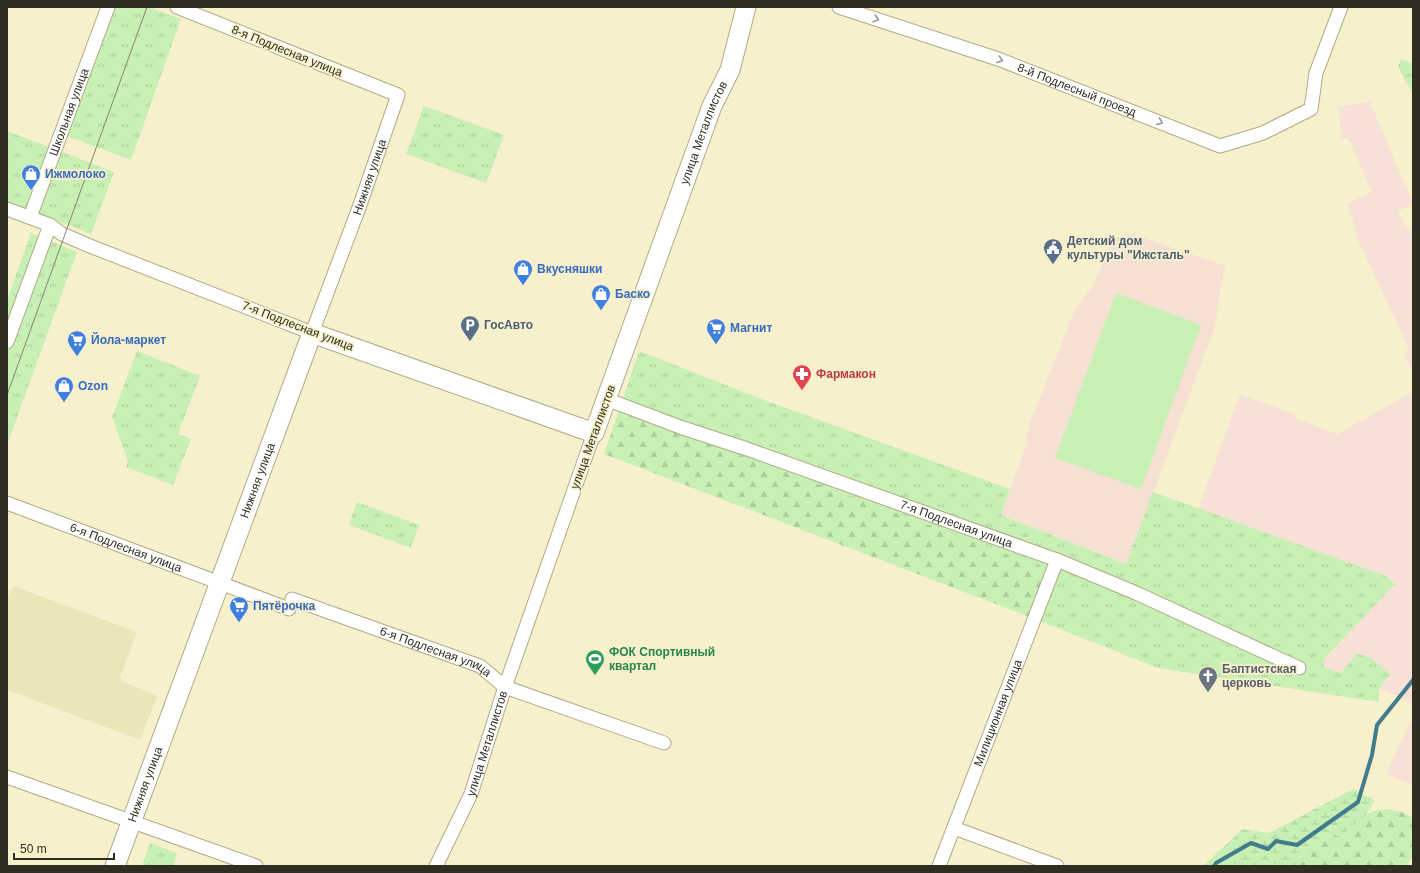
<svg xmlns="http://www.w3.org/2000/svg" width="1420" height="873" font-family="Helvetica,sans-serif">
<defs>
<pattern id="grass-tufts" width="24" height="20" patternUnits="userSpaceOnUse"><rect width="24" height="20" fill="#c8efb4"/><path d="M3 7l-1-3M5 7V3M7 7l1-3M15 17l-1-3M17 17v-4M19 17l1-3" fill="none" stroke="#accd9a"/></pattern>
<pattern id="forest-firs" width="22" height="20" patternUnits="userSpaceOnUse"><rect width="22" height="20" fill="#c8efb4"/><path d="M5 1l3.5 6h-7zM16 11l3.5 6h-7z" fill="#accd9a"/></pattern>
<pattern id="wetland-marsh" width="20" height="14" patternUnits="userSpaceOnUse"><rect width="20" height="14" fill="#c8efb4"/><path d="M1 5h8M5 5V1M11 12h8M15 12V8" fill="none" stroke="#accd9a"/></pattern>
</defs>
<rect width="100%" height="100%" fill="#f7f0cc"/>
<path fill="#ede5ba" d="M13,586L137,632L120,677L124,682L157,696L140,740L7,690V601Z"/>
<g fill="#f7e0d5">
<path d="M1370,102L1413,204L1398,211L1407,230L1413,228V372L1404,354L1409,351L1402,333L1358,240L1348,203L1372,192L1348,138L1342,139L1338,107Z"/>
<path d="M1413,392V703L1379,689L1357,654L1341,673L1324,668V659L1395,584L1386,576L1198,509L1240,394L1294,414L1295,418L1337,434Z"/>
<path d="M1413,717V785L1386,774Z"/>
</g>
<path fill="#f6e0d3" d="M1132,234L1226,266L1223,274L1215,326L1127,564L1001,515L1026,445L1029,425L1075,309L1094,284L1098,274L1115,238Z"/>
<g fill="url(#grass-tufts)">
<path d="M102,7H149L181,19L131,160L56,132Z"/>
<path d="M1401,59L1413,64V94L1398,67Z"/>
<path d="M424,106L504,135L486,183L406,154Z"/>
<path d="M7,131L114,172L91,234L7,202Z"/>
<path d="M31,233L77,252L7,445V300Z"/>
<path d="M137,351L200,376L178,434L191,439L173,485L126,467L128,461L112,417Z"/>
<path d="M639,351L764,400L1010,489L1001,515L1126,564L1153,492L1386,576L1395,584L1324,659V667L1341,673L1357,654L1370,657L1390,674L1379,689V702L1158,668L1030,617L619,410Z"/>
<path d="M357,502L419,525L411,548L349,525Z"/>
<path d="M150,843L177,853L173,866H142Z"/>
</g>
<g fill="url(#forest-firs)">
<path d="M619,410L1049,570L1030,617L604,454Z"/>
<path d="M1389,809L1402,812L1413,818V855L1407,866H1299L1305,849L1313,841L1325,837L1341,835L1367,814L1377,810Z"/>
</g>
<path fill="url(#wetland-marsh)" d="M1353,789L1375,800L1367,814L1341,835L1325,837L1313,841L1305,849L1299,866H1203L1243,829L1269,833Z"/>
<path fill="#c8efb4" d="M1116,293L1201,325L1141,489L1055,458Z"/>
<g fill="none" stroke-linecap="round" stroke-linejoin="round">
<path stroke="#427b8b" stroke-width="4" d="M1214,866L1216,863L1251,843L1268,849L1276,841L1297,845L1358,802L1372,755L1377,725L1413,680"/>
<defs>
<g id="street">
<path id="s1" d="M839,7L998,59L1220,146L1263,133L1311,109L1316,73L1341,7"/>
<path id="s2" d="M7,209L50,225L62,234L90,246L312,333L360,205L398,95L177,7"/>
<path id="s3" d="M30,217L108,7"/>
<path d="M7,342L50,225"/>
<path id="s4" d="M606,399L680,427L747,449L1057,560L1136,593L1299,668"/>
<path id="s5" d="M7,503L289,609"/>
<path id="s6" d="M292,599L480,666L505,687L664,743"/>
<path d="M7,777L256,866"/>
<path d="M954,828L1057,866"/>
<path id="s7" d="M436,866L471,794L505,687L594,433"/>
<path id="s8" d="M939,866L1057,560"/>
</g>
<g id="secondary">
<path id="s9" d="M115,866L312,333L594,433L712,106L730,70L746,7"/>
</g>
</defs>
<use href="#street" stroke="#b0aa87" stroke-width="15"/>
<use href="#secondary" stroke="#b0aa87" stroke-width="21"/>
<use href="#street" stroke="#fff" stroke-width="13"/>
<use href="#secondary" stroke="#fff" stroke-width="19"/>
<path stroke="#88846c" stroke-width="1" d="M7,395L147,7"/>
</g>
<defs><path id="oneway-chevron" d="M-2-3.5L2.5 0L-2 3.5" fill="none" stroke-width="1.6" stroke-linecap="round" stroke-linejoin="round"/></defs>
<g stroke="#989690">
<use href="#oneway-chevron" transform="translate(876 19) rotate(18)"/>
<use href="#oneway-chevron" transform="translate(1000 60) rotate(20)"/>
<use href="#oneway-chevron" transform="translate(1160 122) rotate(22)"/>
</g>
<defs>
<symbol id="shop-pin" viewBox="-11 -11 22 30"><path d="M0 17L-7.5 6A9.5 9.5 0 1 1 7.5 6Z" fill="#3f7fe0" stroke="#f7f0cc"/><path d="M-5-2.5h2.3a2.7 3.5 0 0 1 5.4 0H5L5.5 6h-11ZM-1.5-2.5h3a1.5 2.3 0 0 0-3 0Z" fill="#fff"/></symbol>
<symbol id="civic-pin" viewBox="-11 -11 22 30"><path d="M0 17L-7.5 6A9.5 9.5 0 1 1 7.5 6Z" fill="#5c6f8a" stroke="#f7f0cc"/><path d="M-.6-6.5H3V-4.5H.6V-3L4-1V1h2V6H-6V1h2V-1L-.6-3ZM-1.2 2.5V6h2.4V2.5Z" fill="#fff"/></symbol>
<symbol id="parking-pin" viewBox="-11 -11 22 30"><path d="M0 17L-7.5 6A9.5 9.5 0 1 1 7.5 6Z" fill="#5c6f8a" stroke="#f7f0cc"/><path d="M-3.5-5.5H1a3.5 3.5 0 0 1 0 7H-1V5.5H-3.5ZM-1-3.4V-.6H.8a1.4 1.4 0 0 0 0-2.8Z" fill="#fff"/></symbol>
<symbol id="supermarket-pin" viewBox="-11 -11 22 30"><path d="M0 17L-7.5 6A9.5 9.5 0 1 1 7.5 6Z" fill="#3f7fe0" stroke="#f7f0cc"/><path d="M-6-5.5h2.5l.6 2H6L4.5 2H-2.5L-4.4-4H-6ZM-1.5 3.2a1.3 1.3 0 1 0 .1 0ZM3 3.2a1.3 1.3 0 1 0 .1 0Z" fill="#fff"/></symbol>
<symbol id="pharmacy-pin" viewBox="-11 -11 22 30"><path d="M0 17L-7.5 6A9.5 9.5 0 1 1 7.5 6Z" fill="#e0444e" stroke="#f7f0cc"/><path d="M-2-6h4v4h4v4h-4v4h-4v-4h-4v-4h4Z" fill="#fff"/></symbol>
<symbol id="stadium-pin" viewBox="-11 -11 22 30"><path d="M0 17L-7.5 6A9.5 9.5 0 1 1 7.5 6Z" fill="#2e9e5b" stroke="#f7f0cc"/><path d="M0-5a6.5 5 0 1 0 0 10a6.5 5 0 1 0 0-10ZM-3.5-1.8h7v3.6h-7Z" fill="#fff"/></symbol>
<symbol id="church-pin" viewBox="-11 -11 22 30"><path d="M0 17L-7.5 6A9.5 9.5 0 1 1 7.5 6Z" fill="#6b7280" stroke="#f7f0cc"/><path d="M-1.2-6h2.4v3.5h3.3v2.4h-3.3V6h-2.4V-.1h-3.3v-2.4h3.3Z" fill="#fff"/></symbol>
</defs>
<g fill-rule="evenodd">
<use href="#shop-pin" x="20" y="163" width="22" height="30"/>
<use href="#civic-pin" x="1042" y="237" width="22" height="30"/>
<use href="#shop-pin" x="512" y="258" width="22" height="30"/>
<use href="#shop-pin" x="590" y="283" width="22" height="30"/>
<use href="#parking-pin" x="459" y="314" width="22" height="30"/>
<use href="#supermarket-pin" x="705" y="317" width="22" height="30"/>
<use href="#supermarket-pin" x="66" y="329" width="22" height="30"/>
<use href="#pharmacy-pin" x="791" y="363" width="22" height="30"/>
<use href="#shop-pin" x="53" y="375" width="22" height="30"/>
<use href="#supermarket-pin" x="228" y="595" width="22" height="30"/>
<use href="#stadium-pin" x="584" y="648" width="22" height="30"/>
<use href="#church-pin" x="1197" y="665" width="22" height="30"/>
</g>
<g text-anchor="middle" dominant-baseline="central" stroke-width="3.5" stroke-linejoin="round" paint-order="stroke">
<g font-size="12" fill="#302e20" stroke="#f7f0cc">
<text transform="translate(287 51) rotate(22)">8-я Подлесная улица</text>
<text stroke="none"><textPath href="#s1" startOffset="252">8-й Подлесный проезд</textPath></text>
<text stroke="none"><textPath href="#s3" startOffset="112">Школьная улица</textPath></text>
<text stroke="none"><textPath href="#s9" startOffset="1187">улица Металлистов</textPath></text>
<text stroke="none"><textPath href="#s2" startOffset="496">Нижняя улица</textPath></text>
<text transform="translate(298 326) rotate(21)">7-я Подлесная улица</text>
<text transform="translate(593 437) rotate(-70)">улица Металлистов</text>
<text stroke="none"><textPath href="#s9" startOffset="411">Нижняя улица</textPath></text>
<text stroke="none"><textPath href="#s4" startOffset="372">7-я Подлесная улица</textPath></text>
<text stroke="none"><textPath href="#s5" startOffset="127">6-я Подлесная улица</textPath></text>
<text stroke="none"><textPath href="#s6" startOffset="153">6-я Подлесная улица</textPath></text>
<text stroke="none"><textPath href="#s8" startOffset="164">Милиционная улица</textPath></text>
<text stroke="none"><textPath href="#s7" startOffset="133">улица Металлистов</textPath></text>
<text stroke="none"><textPath href="#s9" startOffset="87">Нижняя улица</textPath></text>
</g>
<g font-size="12" font-weight="bold" fill="#366cbe" stroke="#f7f0cc" text-anchor="start">
<text x="45" y="174">Ижмолоко</text>
<text x="537" y="269">Вкусняшки</text>
<text x="615" y="294">Баско</text>
<text x="730" y="328">Магнит</text>
<text x="91" y="340">Йола-маркет</text>
<text x="78" y="386">Ozon</text>
<text x="253" y="606">Пятёрочка</text>
</g>
<g font-size="12" font-weight="bold" fill="#4e5e75" stroke="#f7f0cc" text-anchor="start">
<text x="1067" y="241">Детский дом<tspan x="1067" dy="14">культуры "Ижсталь"</tspan></text>
<text x="484" y="325">ГосАвто</text>
</g>
<g font-size="12" font-weight="bold" fill="#be3a42" stroke="#f7f0cc" text-anchor="start">
<text x="816" y="374">Фармакон</text>
</g>
<g font-size="12" font-weight="bold" fill="#27864d" stroke="#f7f0cc" text-anchor="start">
<text x="609" y="652">ФОК Спортивный<tspan x="609" dy="14">квартал</tspan></text>
</g>
<g font-size="12" font-weight="bold" fill="#5b616d" stroke="#f7f0cc" text-anchor="start">
<text x="1222" y="669">Баптистская<tspan x="1222" dy="14">церковь</tspan></text>
</g>
</g>
<rect width="1420" height="873" fill="none" stroke="#302e20" stroke-width="16"/>
<path d="M14 853v6h100v-6" fill="none" stroke="#302e20" stroke-width="2"/>
<text x="20" y="853" font-size="12" fill="#302e20" stroke="#f7f0cc" stroke-width="3" paint-order="stroke">50 m</text>
</svg>
